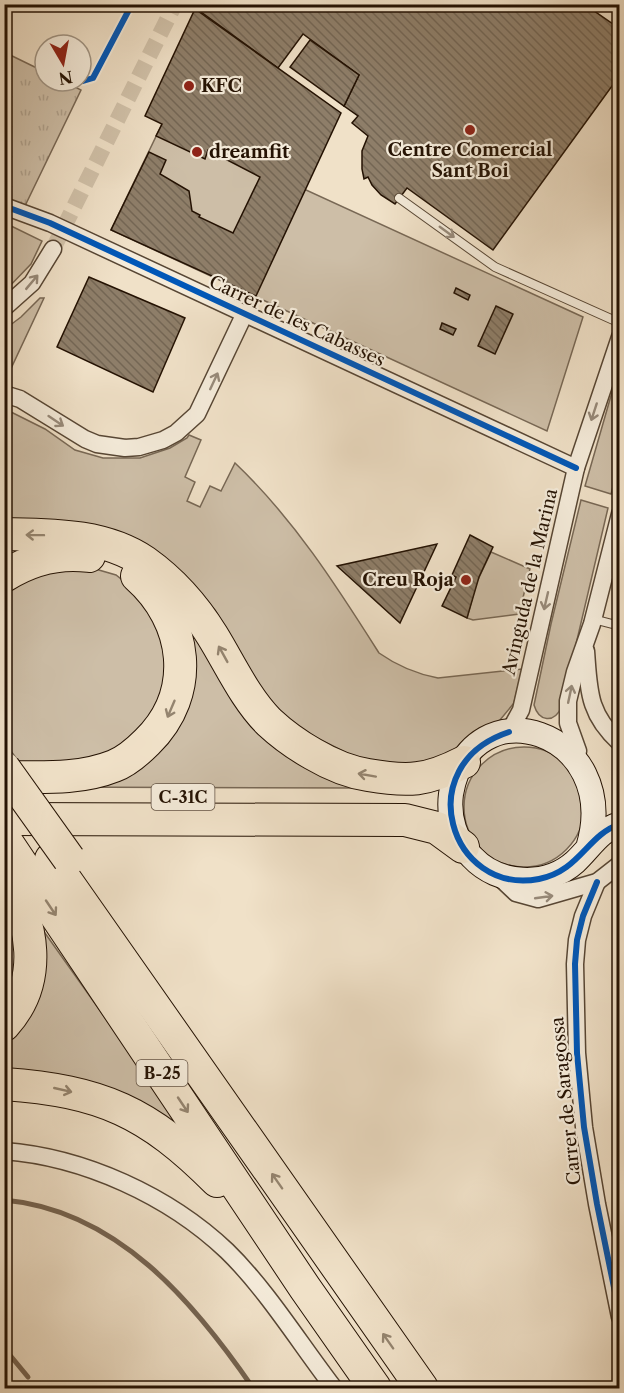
<svg xmlns="http://www.w3.org/2000/svg" width="624" height="1393" font-family="'Libre Caslon Text',serif">
<defs>
<pattern id="park-tufts" width="24" height="20" patternUnits="userSpaceOnUse" patternTransform="scale(1.5)"><rect width="24" height="20" fill="#cdbea7"/><path d="M3 7l-1-3M5 7V3M7 7l1-3M15 17l-1-3M17 17v-4M19 17l1-3" fill="none" stroke="#b0a28e"/></pattern>
<pattern id="building-back-hatch" width="6" height="6" patternUnits="userSpaceOnUse" patternTransform="scale(1.5)"><rect width="6" height="6" fill="#8e7e69"/><path d="M-1 5l2 2M0 0l6 6M5-1l2 2" fill="none" stroke="#746654"/></pattern>
</defs>
<rect width="100%" height="100%" fill="#f0e1c8"/>
<filter id="stains"><feTurbulence type="fractalNoise" baseFrequency=".00333" numOctaves="4"/><feColorMatrix values="0 0 0 0 .2 0 0 0 0 .09 0 0 0 0 .02 0 0 0 .5 -.17"/></filter>
<radialGradient id="worn" r=".72"><stop offset=".6" stop-color="#630" stop-opacity="0"/><stop offset="1" stop-color="#630" stop-opacity=".3"/></radialGradient>
<g fill="#cdbea7" stroke="#786855" stroke-width="1.5">
<path d="M162,124L583,317L547,431L111,230Z"/>
<path d="M5,223L42,241L31,264L5,291Z"/>
<path d="M40,298H44L8,375V384L5,383V329L21,317Z"/>
<path d="M619,368V465L611,494L585,486Z"/>
<path d="M5,409L45,429L75,450L103,458H140L170,448L187,438L189,435L201,440L185,477L195,482L187,501L200,507L210,486L221,491L235,463C293,518 336,585 379,653C396,665 417,674 438,678L522,669L514,703L500,720L464,740L451,754L416,767L365,762L305,732L279,711L256,688L237,648L215,610L185,575L155,551L5,520Z"/>
<path d="M581,500L608,508L561,708C554,723 539,722 534,705L551,624Z"/>
<path d="M491,552L530,569L519,614L473,620L467,618L476,584Z"/>
<path d="M85,566L116,575L140,594L168,645L161,703L129,743L91,760L22,766L5,743V594L33,573Z"/>
<path d="M184,625L200,632L356,788L36,787L140,762Z"/>
<circle cx="524" cy="807" r="60"/>
<path d="M40,926L189,1136L5,1075L4,1040Z"/>
</g>
<path fill="url(#park-tufts)" stroke="#786855" stroke-width="1.5" d="M4,52L45,72V81H64L81,90L23,210L5,201Z"/>
<g fill="none" stroke-linecap="round" stroke-linejoin="round">
<g stroke="#756451" stroke-width="5">
<path d="M4,1200C117,1210 194,1302 253,1388"/>
<path d="M4,1348L28,1377"/>
</g>
</g>
<g fill="url(#building-back-hatch)" stroke="#241203" stroke-width="1.5">
<path d="M190,4H593L590,8L620,29V75L493,250L407,188L395,204L381,195L372,185L368,177L364,179L362,169V151L368,136L352,123L358,116L344,106L359,75L303,34L278,68Z"/>
<path d="M195,9L341,113L256,296L111,230L149,152L166,160L160,174L189,191L192,211L200,215L199,217L233,233L260,177L208,150L205,159L156,136L162,124L145,116Z"/>
<path d="M310,40L359,75L344,106L290,67Z"/>
<path d="M89,277L185,318L153,392L57,347Z"/>
<path d="M456,288L470,295L468,300L454,293Z"/>
<path d="M496,306L513,314L495,354L478,346Z"/>
<path d="M442,323L456,329L453,335L440,329Z"/>
<path d="M470,535L493,547L479,577L467,618L442,606L456,577L452,575Z"/>
<path d="M437,544L400,623L337,566Z"/>
</g>
<g fill="none" stroke-linecap="round" stroke-linejoin="round">
<path stroke="#d1c2aa" stroke-width="16" stroke-dasharray="16 8" stroke-linecap="butt" d="M53,249L175,4"/>
<defs>
<g id="lane">
<path d="M399,198L495,267L620,323"/>
<path d="M593,619L620,626"/>
</g>
<g id="street">
<path d="M4,206L50,223L576,468"/>
<path d="M4,308L32,283L53,249"/>
<path d="M4,394L20,399L85,439L97,444L125,448L139,447L163,440L176,433L197,414L245,313"/>
<path d="M586,651C589,691 588,714 620,743"/>
<path d="M509,732L521,710L576,468L620,337"/>
<path d="M578,751L568,723V701L575,672L592,624L620,514"/>
<path d="M498,876L516,893L538,899L597,882L620,864"/>
<path d="M597,882L583,916L577,940L575,964L577,1053L584,1127L597,1204L620,1317"/>
<path d="M4,1151C84,1157 169,1196 227,1251C267,1290 300,1344 334,1388"/>
</g>
<path id="secondary" d="M588,848C624,730 470,682 451,794C448,817 455,841 472,857C498,885 546,888 575,862C590,848 600,830 620,824"/>
<g id="highway">
<path d="M4,534C52,535 104,534 145,562C173,582 194,606 212,635C230,664 245,698 269,722C283,735 297,745 313,754C330,764 349,772 368,775C408,782 427,781 464,762"/>
<path d="M4,576C31,559 58,552 89,556"/>
<path d="M4,777C41,777 79,780 114,766C127,761 137,752 147,742C197,693 188,621 137,576"/>
<path d="M4,819L405,820L437,828L463,847"/>
<path d="M4,838L305,1288L375,1388"/>
<path d="M51,859L422,1388"/>
<path d="M4,875C34,922 44,981 4,1025"/>
<path d="M4,1084C102,1091 148,1112 217,1181"/>
</g>
</defs>
<use href="#lane" stroke="#574634" stroke-width="10"/>
<use href="#street" stroke="#574634" stroke-width="19"/>
<use href="#secondary" stroke="#241203" stroke-width="26"/>
<use href="#highway" stroke="#241203" stroke-width="34"/>
<use href="#lane" stroke="#f5ecdb" stroke-width="8"/>
<use href="#street" stroke="#f5ecdb" stroke-width="16"/>
<use href="#secondary" stroke="#f5ecdb" stroke-width="24"/>
<use href="#highway" stroke="#f0e1c8" stroke-width="32"/>
<defs>
<path id="highway-bridge" d="M4,768L69,859"/>
</defs>
<use href="#highway-bridge" stroke="#241203" stroke-width="34" stroke-linecap="butt"/>
<use href="#highway-bridge" stroke="#f0e1c8" stroke-width="32"/>
<defs>
<g id="cycleway">
<path d="M83,81L93,78L132,4"/>
<path d="M4,206L50,223L576,468"/>
<path d="M509,732C409,765 450,896 539,879C580,871 587,835 620,824"/>
<path d="M597,882L583,916L577,940L575,964L577,1053L584,1127L597,1204L620,1317"/>
</g>
</defs>
<use href="#cycleway" stroke="#f5ecdb" stroke-width="10"/>
<use href="#cycleway" stroke="#0057b8" stroke-width="6"/>
</g>
<defs><path id="oneway-shaft" d="M-6 0H5M1.5-3L5.5 0L1.5 3" fill="none" stroke-width="1.6" stroke-linecap="round" stroke-linejoin="round" transform="scale(1.5)"/></defs>
<g stroke="#978a7a">
<use href="#oneway-shaft" transform="translate(447 232) rotate(36)"/>
<use href="#oneway-shaft" transform="translate(32 282) rotate(-50)"/>
<use href="#oneway-shaft" transform="translate(214 381) rotate(-65)"/>
<use href="#oneway-shaft" transform="translate(594 412) rotate(108)"/>
<use href="#oneway-shaft" transform="translate(56 421) rotate(34)"/>
<use href="#oneway-shaft" transform="translate(546 601) rotate(103)"/>
<use href="#oneway-shaft" transform="translate(570 694) rotate(-78)"/>
<use href="#oneway-shaft" transform="translate(544 897) rotate(-8)"/>
</g>
<g stroke="#94846f">
<use href="#oneway-shaft" transform="translate(35 535) rotate(-179)"/>
<use href="#oneway-shaft" transform="translate(223 654) rotate(-119)"/>
<use href="#oneway-shaft" transform="translate(171 709) rotate(113)"/>
<use href="#oneway-shaft" transform="translate(367 775) rotate(-170)"/>
<use href="#oneway-shaft" transform="translate(51 908) rotate(56)"/>
<use href="#oneway-shaft" transform="translate(63 1090) rotate(13)"/>
<use href="#oneway-shaft" transform="translate(183 1105) rotate(56)"/>
<use href="#oneway-shaft" transform="translate(277 1181) rotate(-125)"/>
<use href="#oneway-shaft" transform="translate(388 1341) rotate(-125)"/>
</g>
<g fill="#8f2418" stroke="#f5ecdb" stroke-width="2">
<circle cx="189" cy="86" r="6"/>
<circle cx="470" cy="130" r="6"/>
<circle cx="197" cy="152" r="6"/>
<circle cx="466" cy="580" r="6"/>
</g>
<g text-anchor="middle" dominant-baseline="central" stroke-width="4.5" stroke-linejoin="round" paint-order="stroke">
<g fill="#f5ecdb" stroke="#635344" stroke-width="1.5">
<rect x="151.5" y="784" width="63" height="26" rx="4.5"/>
<rect x="136.5" y="1060" width="51" height="26" rx="4.5"/>
</g>
<g font-size="16" font-weight="bold" fill="#241203">
<text x="183" y="797">C-31C</text>
<text x="162" y="1073">B-25</text>
</g>
<g font-size="18" font-weight="bold" fill="#241203" stroke="#f5ecdb" text-anchor="start">
<text x="201" y="86">KFC</text>
<text x="470" y="150" text-anchor="middle">Centre Comercial<tspan x="470" dy="21">Sant Boi</tspan></text>
<text x="209" y="152">dreamfit</text>
<text x="454" y="580" text-anchor="end">Creu Roja</text>
</g>
<g font-size="18" fill="#241203" stroke="#f5ecdb">
<text transform="translate(297 321) rotate(25)">Carrer de les Cabasses</text>
<text transform="translate(530 582) rotate(-77)">Avinguda de la Marina</text>
<text transform="translate(566 1101) rotate(-96)">Carrer de Saragossa</text>
</g>
</g>
<rect width="624" height="1393" fill="none" stroke="#f0e1c8" stroke-width="24"/>
<rect x="6" y="6" width="612" height="1381" fill="none" stroke="#241203" stroke-width="3"/>
<rect x="12" y="12" width="600" height="1369" fill="none" stroke="#241203" stroke-width="1.5"/>
<g transform="translate(63 63) rotate(170)"><circle r="28" fill="#f5ecdb" stroke="#a19585" stroke-width="1.5"/>
<path d="M0-4.5L10 22L0 15L-10 22Z" fill="#8f2418"/>
<text y="-9" font-size="16" font-weight="bold" text-anchor="middle" fill="#241203">N</text>
</g>
<rect width="100%" height="100%" filter="url(#stains)"/>
<rect width="100%" height="100%" fill="url(#worn)"/>
</svg>
